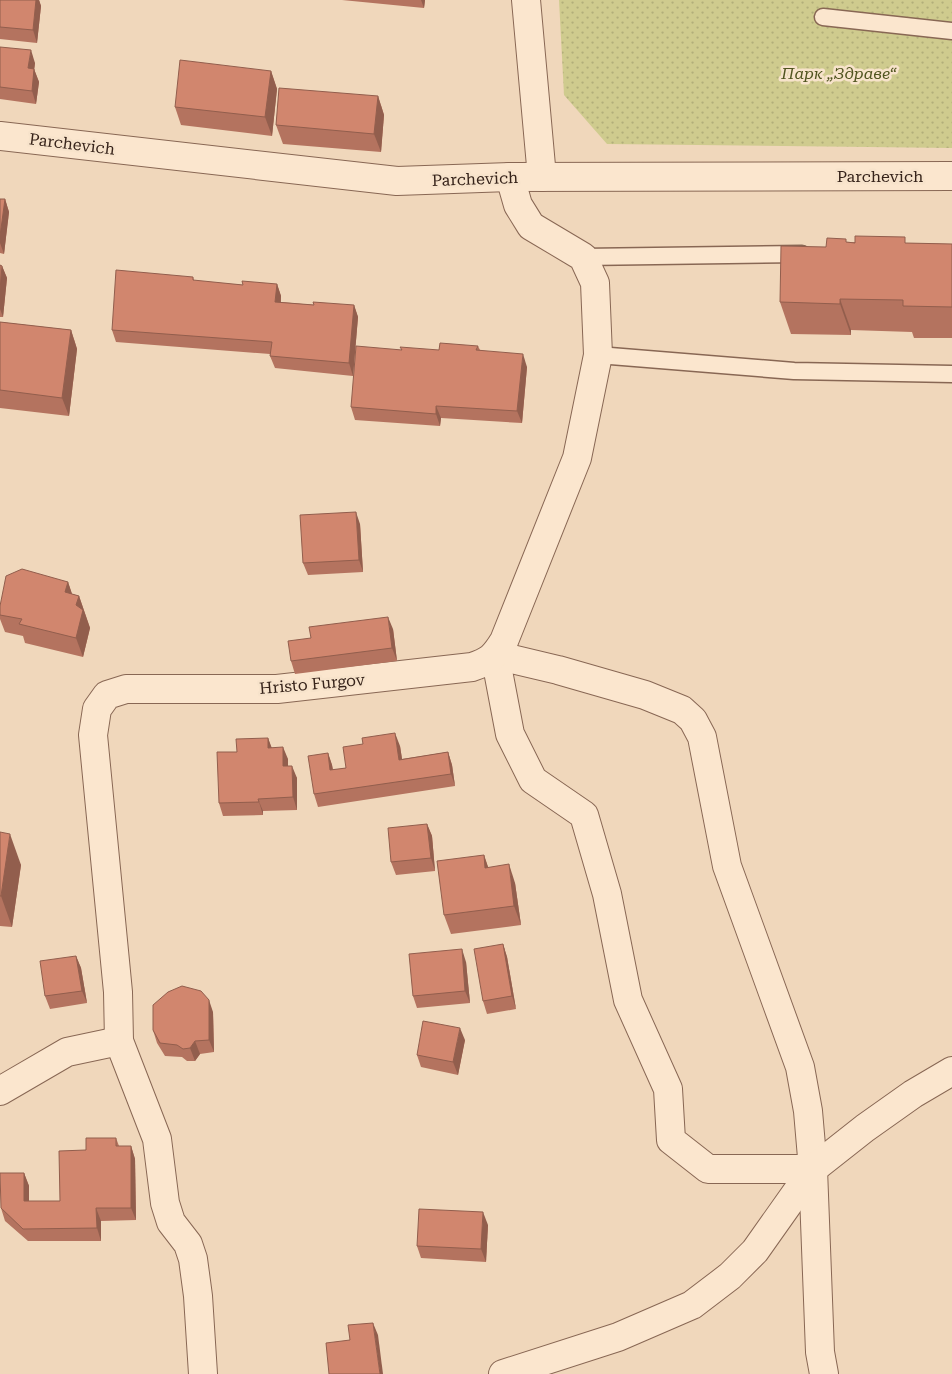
<svg xmlns="http://www.w3.org/2000/svg" width="952" height="1374" font-family="'Roboto Serif',serif">
<defs>
<pattern id="park-dots" width="8" height="8" patternUnits="userSpaceOnUse" patternTransform="scale(1.25)"><rect width="8" height="8" fill="#cfcb8e"/><path d="M2 2h.1M6 6h.1" fill="none" stroke="#b2ae7a" stroke-width="1.8" stroke-linecap="round"/></pattern>
</defs>
<rect width="100%" height="100%" fill="#f0d7bb"/>
<path fill="url(#park-dots)" d="M559,0H952V148L607,144L564,95Z"/>
<g fill="none" stroke-linecap="round" stroke-linejoin="round">
<defs>
<g id="lane">
<path d="M823,17L952,31"/>
<path d="M583,257L802,254"/>
<path d="M598,355L794,371L952,374"/>
</g>
<g id="street">
<path d="M526,0L542,177"/>
<path d="M0,136L397,181L510,177L952,176"/>
<path d="M495,655L558,670L645,695L682,710L693,720L702,737L727,866L800,1067L808,1111L813,1169L820,1352L824,1374"/>
<path d="M495,655L510,734L533,780L584,815L607,894L628,1000L668,1089L671,1140L708,1169H813"/>
<path d="M0,1091L67,1052L119,1041"/>
<path d="M203,1374L198,1296L193,1259L188,1244L171,1222L165,1203L157,1139L119,1041L118,992L93,735L97,709L107,695L126,689H277L472,667C490,661 494,657 504,641L577,458L598,355L595,283L583,257L531,226L518,205L510,177"/>
<path d="M503,1374L618,1337L692,1305L730,1276L755,1251L813,1169L865,1128L913,1094L952,1071"/>
</g>
</defs>
<use href="#lane" stroke="#886754" stroke-width="19"/>
<use href="#street" stroke="#886754" stroke-width="30"/>
<use href="#lane" stroke="#fbe6ce" stroke-width="16"/>
<use href="#street" stroke="#fbe6ce" stroke-width="28"/>
</g>
<g fill="#b4735f">
<path d="M0,0H39L41,6L37,43L0,39Z"/>
<path d="M342,0H425L424,8Z"/>
<path d="M0,47L35,63L34,69L39,82L36,104L0,99Z"/>
<path d="M271,71L277,89L272,136L181,125L175,107Z"/>
<path d="M378,96L384,115L381,152L283,144L276,125Z"/>
<path d="M0,199H5L9,212L4,254L0,253Z"/>
<path d="M847,242L952,244V338H914L912,332L851,330V335L791,334L780,302L826,247Z"/>
<path d="M0,265L2,266L7,278L3,317H0Z"/>
<path d="M193,277L194,281L243,285L277,284L281,296V302L314,305H354L358,317L353,376L275,368L270,356V354L116,342L112,330Z"/>
<path d="M0,322L71,330L77,349L69,416L0,408Z"/>
<path d="M478,346L480,350L527,367L522,423L441,418L440,426L355,420L351,407L401,350H439Z"/>
<path d="M360,524L363,572L308,575L303,563Z"/>
<path d="M68,582L72,594L79,596L90,628L83,657L25,643L23,636L5,632L0,619V606Z"/>
<path d="M393,629L397,661L295,674L291,661Z"/>
<path d="M268,738L271,747L288,759V766L297,778V810L263,811V815L223,816L219,803L237,752Z"/>
<path d="M400,746L402,759L448,752L452,765L455,786L318,807L314,794L328,753L332,765L333,770L346,768Z"/>
<path d="M427,824L432,836L435,871L396,875L391,862Z"/>
<path d="M0,832L21,865L12,927L0,926Z"/>
<path d="M484,855L488,867L515,883L521,925L451,934L444,915Z"/>
<path d="M503,944L507,957L516,1009L487,1014L483,1001Z"/>
<path d="M76,956L81,968L87,1003L50,1009L45,996Z"/>
<path d="M466,962L470,1003L417,1008L413,996Z"/>
<path d="M213,1012L214,1052L200,1054L195,1061H187L182,1057L165,1056L157,1043L153,1030Z"/>
<path d="M465,1040L458,1075L421,1067L417,1055Z"/>
<path d="M116,1138L119,1146H131L135,1159L136,1220L101,1221V1241H28L5,1221L1,1208L24,1173L29,1186V1201H60L86,1150Z"/>
<path d="M488,1225L486,1262L421,1258L417,1246Z"/>
</g>
<g fill="#925e4d">
<path d="M36,0H39L41,6L37,43L33,30Z"/>
<path d="M421,0H425L424,8Z"/>
<path d="M31,50L35,63L33,81L28,68Z"/>
<path d="M34,69L39,82L36,104L32,91Z"/>
<path d="M271,71L277,89L272,136L265,117Z"/>
<path d="M378,96L384,115L381,152L374,134Z"/>
<path d="M5,199L9,212L4,254L0,243V236Z"/>
<path d="M2,266L7,278L3,317L0,309V290Z"/>
<path d="M277,284L281,296L280,314L275,302Z"/>
<path d="M840,299L851,330V335L840,304Z"/>
<path d="M354,305L358,317L353,376L349,363Z"/>
<path d="M71,330L77,349L69,416L62,398Z"/>
<path d="M523,354L527,367L522,423L517,411Z"/>
<path d="M436,406L441,418L440,426L436,414Z"/>
<path d="M356,512L360,524L363,572L359,560Z"/>
<path d="M68,582L74,600L65,592Z"/>
<path d="M79,596L90,628L83,657L76,638V605Z"/>
<path d="M388,617L393,629L397,661L392,648Z"/>
<path d="M395,733L400,746L404,772L399,760Z"/>
<path d="M268,738L273,751L268,748Z"/>
<path d="M283,747L288,759V778L283,766Z"/>
<path d="M448,752L452,765L455,786L451,774Z"/>
<path d="M328,753L332,765L335,783L330,770Z"/>
<path d="M292,766L297,778V810L293,797Z"/>
<path d="M258,799L263,811V815L259,802Z"/>
<path d="M427,824L432,836L435,871L431,858Z"/>
<path d="M10,834L21,865L12,927L1,896Z"/>
<path d="M484,855L490,873L485,868Z"/>
<path d="M509,864L515,883L521,925L514,906Z"/>
<path d="M503,944L507,957L516,1009L512,996Z"/>
<path d="M462,949L466,962L470,1003L465,991Z"/>
<path d="M76,956L81,968L87,1003L82,991Z"/>
<path d="M209,1000L213,1012L214,1052L209,1040Z"/>
<path d="M460,1028L465,1040L458,1075L453,1062Z"/>
<path d="M195,1041L200,1054L195,1061L190,1048Z"/>
<path d="M131,1146L135,1159L136,1220L131,1208Z"/>
<path d="M24,1173L29,1186V1214L24,1201Z"/>
<path d="M96,1208L101,1221V1241L97,1228Z"/>
<path d="M483,1212L488,1225L486,1262L481,1249Z"/>
<path d="M373,1323L378,1335L383,1374H380Z"/>
</g>
<g fill="#d1866e" stroke="#925e4d">
<path d="M0,0H36L33,30L0,27Z"/>
<path d="M0,47L31,50L28,68L34,69L32,91L0,87Z"/>
<path d="M180,60L271,71L265,117L175,107Z"/>
<path d="M279,88L378,96L374,134L276,125Z"/>
<path d="M0,199H5L0,236Z"/>
<path d="M855,236L905,237V243L952,244V307L903,306V300L840,299V304L780,302L781,246L826,247L827,238L846,239V242L855,243Z"/>
<path d="M0,265L2,266L0,290Z"/>
<path d="M116,270L193,277V280L243,285L242,281L277,284L275,302L314,305L313,302L354,305L349,363L270,356L272,342L112,330Z"/>
<path d="M0,322L71,330L62,398L0,390Z"/>
<path d="M440,343L478,346L476,350L523,354L517,411L436,406V414L351,407L356,346L402,350L400,347L439,350Z"/>
<path d="M356,512L359,560L303,563L300,515Z"/>
<path d="M22,569L68,582L65,592L79,596L76,605L83,610L76,638L19,624L22,619L0,615V606L6,576Z"/>
<path d="M388,617L392,648L291,661L288,641L311,638L309,627Z"/>
<path d="M395,733L399,760L448,752L451,774L314,794L308,756L328,753L330,770L346,768L343,747L363,744L362,738Z"/>
<path d="M268,738V748L283,747V766H292L293,797L258,799L259,802L219,803L217,752H237L236,739Z"/>
<path d="M427,824L431,858L391,862L388,828Z"/>
<path d="M0,832L10,834L1,896H0Z"/>
<path d="M484,855L485,868L509,864L514,906L444,915L437,861Z"/>
<path d="M503,944L512,996L483,1001L474,949Z"/>
<path d="M462,949L465,991L413,996L409,954Z"/>
<path d="M76,956L82,991L45,996L40,961Z"/>
<path d="M182,986L201,991L209,1000V1040L195,1041L190,1048L183,1049L177,1045L160,1043L153,1030V1005L168,992Z"/>
<path d="M423,1021L460,1028L453,1062L417,1055Z"/>
<path d="M86,1138H116V1146H131V1208H96L97,1228L23,1229L1,1208L0,1173H24V1201H60L59,1151L86,1150Z"/>
<path d="M419,1209L483,1212L481,1249L417,1246Z"/>
<path d="M373,1323L380,1374H329L326,1343L350,1340L348,1325Z"/>
</g>
<g text-anchor="middle" dominant-baseline="central" stroke-width="5" stroke-linejoin="round" paint-order="stroke">
<g font-size="16" font-style="italic" fill="#50541f" stroke="#f7e3cb">
<text x="839" y="73">Парк „Здраве“</text>
</g>
<g font-size="16" fill="#36231a" stroke="#f7e3cb">
<text transform="translate(72 144) rotate(7)">Parchevich</text>
<text x="880" y="176">Parchevich</text>
<text transform="translate(475 179) rotate(-2)">Parchevich</text>
<text transform="translate(312 684) rotate(-5)">Hristo Furgov</text>
</g>
</g>
</svg>
